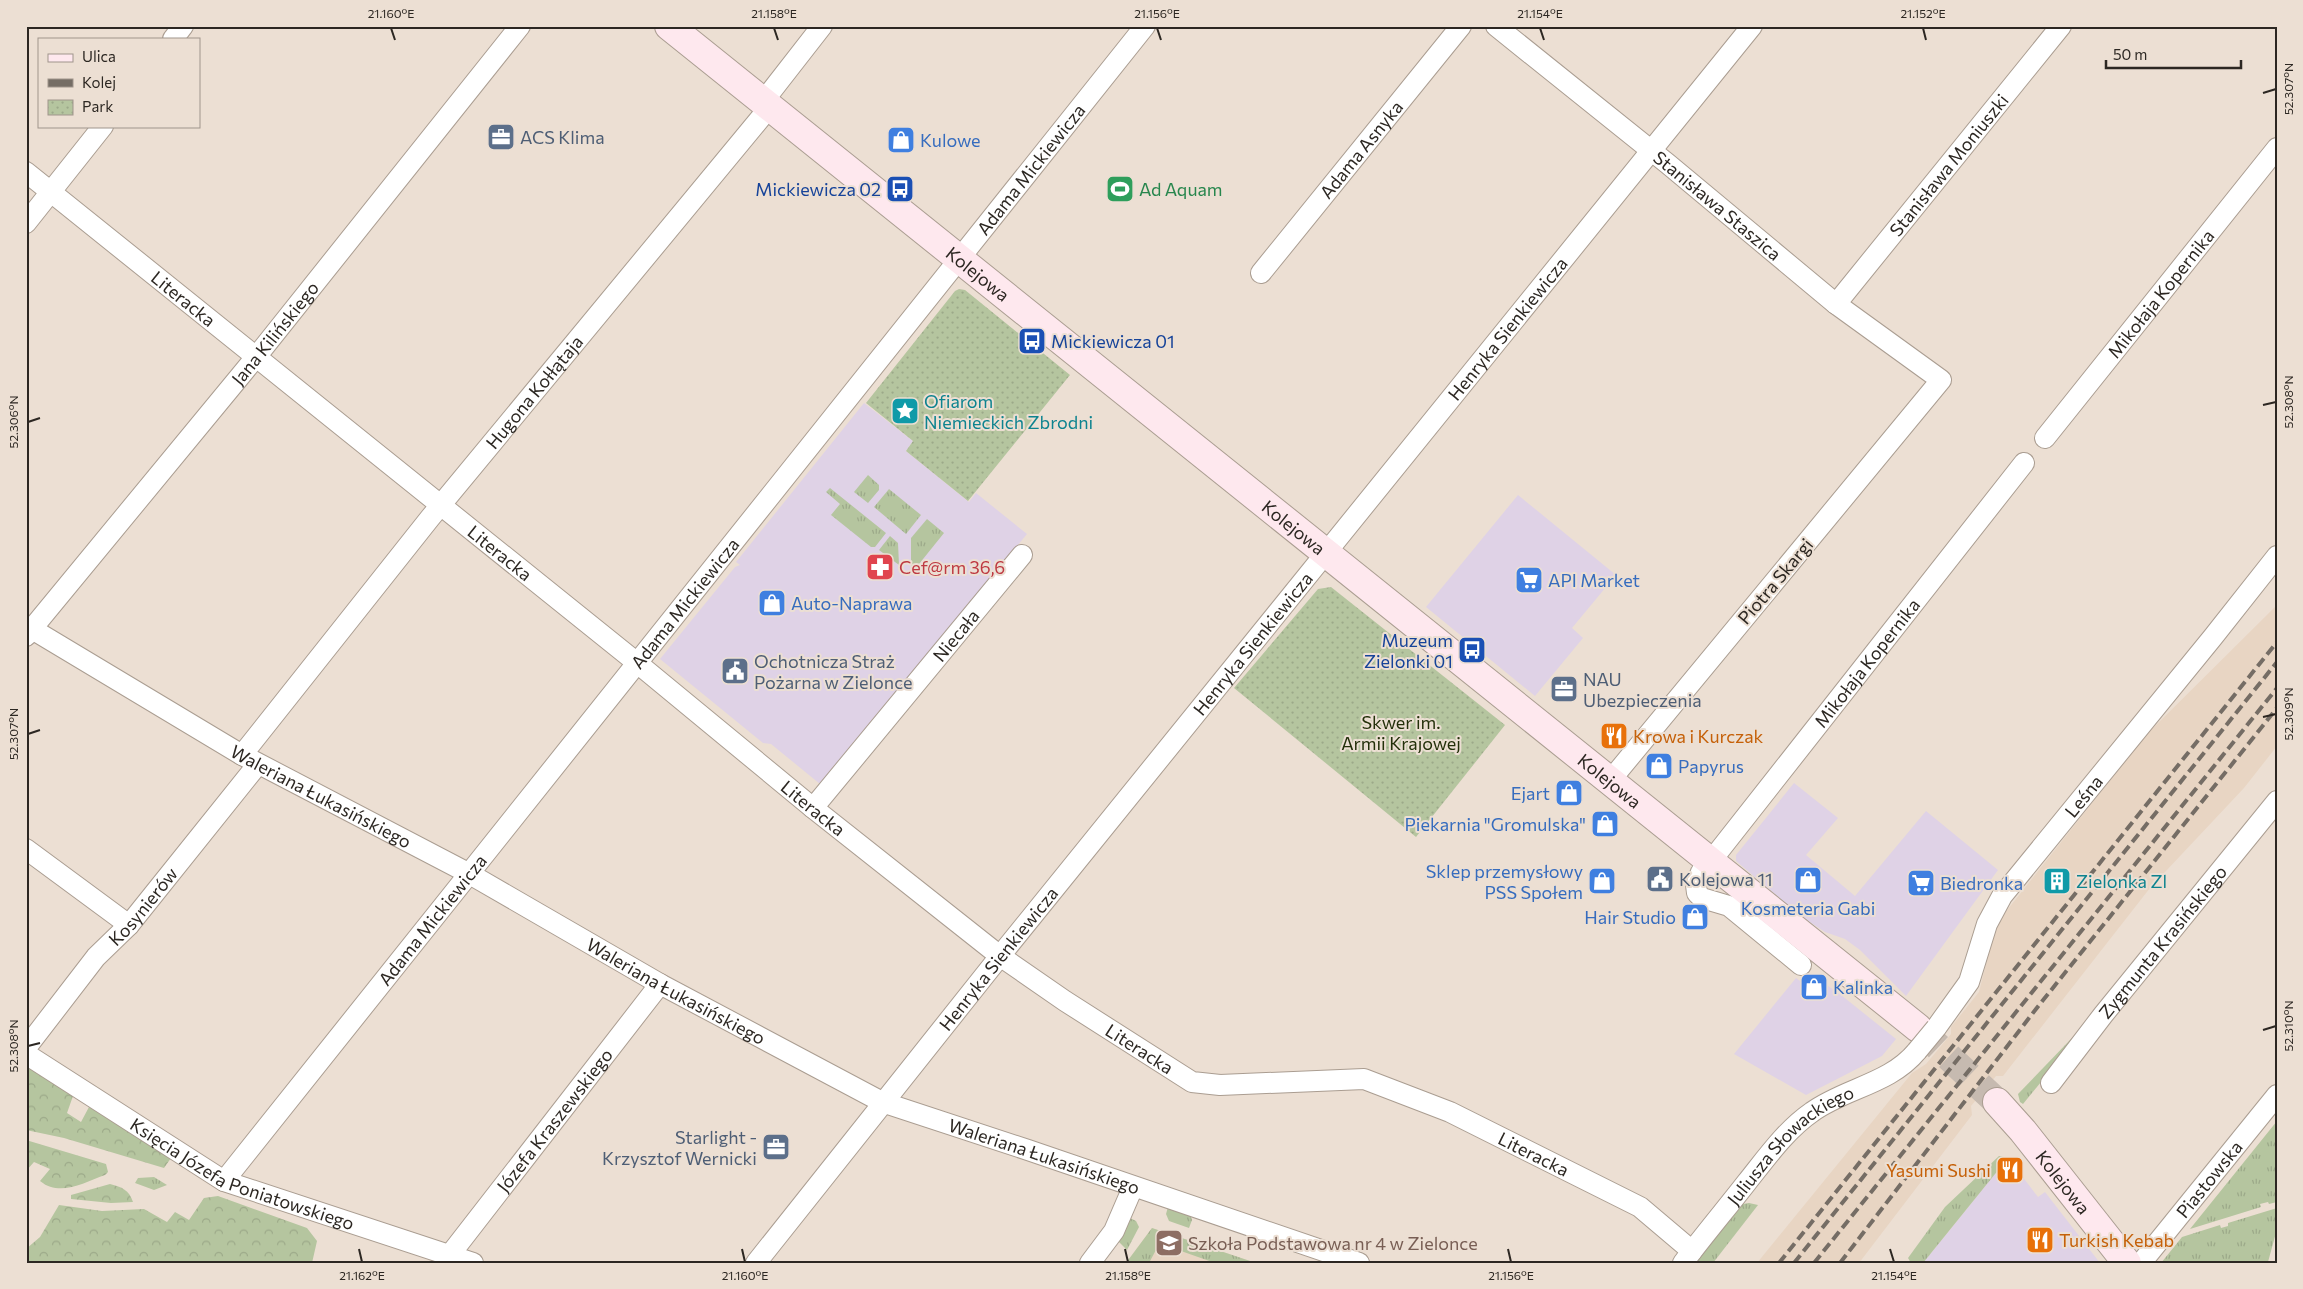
<svg xmlns="http://www.w3.org/2000/svg" width="2303" height="1289" font-family="Commissioner,sans-serif">
<defs>
<pattern id="grass-tufts" width="24" height="20" patternUnits="userSpaceOnUse" patternTransform="scale(1.25)"><rect width="24" height="20" fill="#b5c59f"/><path d="M3 7l-1-3M5 7V3M7 7l1-3M15 17l-1-3M17 17v-4M19 17l1-3" fill="none" stroke="#9ca989"/></pattern>
<pattern id="forest-crowns" width="20" height="18" patternUnits="userSpaceOnUse" patternTransform="scale(1.25)"><rect width="20" height="18" fill="#b5c59f"/><path d="M2 6a3 3 0 1 1 6 0M12 15a3 3 0 1 1 6 0" fill="none" stroke="#9ca989"/></pattern>
<pattern id="park-dots" width="8" height="8" patternUnits="userSpaceOnUse" patternTransform="scale(1.25)"><rect width="8" height="8" fill="#b5c59f"/><path d="M2 2h.1M6 6h.1" fill="none" stroke="#9ca989" stroke-width="1.8" stroke-linecap="round"/></pattern>
</defs>
<rect width="100%" height="100%" fill="#ecdfd3"/>
<g fill="#dfd2e6">
<path d="M864,403L913,441L906,451L969,502L976,493L1027,534L820,784L771,744L763,743L660,659L735,567L740,565L736,562Z"/>
<path d="M1518,495L1616,575L1572,628L1583,638L1535,696L1426,607Z"/>
<path d="M1794,783L1838,818L1806,855L1855,896L1926,811L1998,870L1906,996L1860,950L1845,939L1825,932L1802,917L1736,861V855Z"/>
<path d="M1811,974L1841,995L1896,1039L1882,1056L1806,1095L1734,1054L1796,978L1803,983Z"/>
<path d="M2008,1158L2038,1197L2045,1192L2100,1263H1923Z"/>
</g>
<g fill="#e8d5c3">
<path d="M2277,605V746L2244,788L2150,888L2003,1076H1996L1971,1106L1972,1115L1859,1263H1757L1912,1073L1926,1064L1951,1034V1027L1979,992L1996,924L2147,734Z"/>
<path d="M1152,1228L1256,1263H1126Z"/>
</g>
<g fill="url(#grass-tufts)">
<path d="M868,475L879,485V490L868,503L854,492Z"/>
<path d="M830,488L886,533L875,547H871L831,515L840,504L826,492Z"/>
<path d="M889,489L921,515L906,534L874,507Z"/>
<path d="M927,519L944,533L911,574V538Z"/>
<path d="M890,536L898,543L899,565L879,550Z"/>
<path d="M2095,1014L2096,1015L2023,1104L2020,1102L2018,1094Z"/>
<path d="M2277,1121V1202L2269,1204L2268,1202L2260,1204L2261,1207L2190,1229Z"/>
<path d="M1999,1156L2008,1158L1923,1263H1911L1908,1258L1945,1207Z"/>
<path d="M154,1177L167,1185L154,1190L135,1183L138,1178Z"/>
<path d="M1749,1203L1758,1205L1713,1263H1694L1737,1209L1743,1204Z"/>
<path d="M1168,1207L1190,1214L1192,1220L1189,1228L1169,1221L1166,1214Z"/>
<path d="M2277,1208V1229L2268,1262L2161,1263L2182,1237L2220,1225L2221,1228L2228,1226V1223Z"/>
<path d="M1130,1218L1136,1221L1139,1227L1127,1250L1117,1240Z"/>
<path d="M1152,1228L1256,1263H1215L1164,1245L1163,1250L1157,1248L1149,1263H1126Z"/>
</g>
<g fill="url(#forest-crowns)">
<path d="M26,1066L73,1096L67,1113L81,1122L89,1107L171,1158L164,1168L64,1138L26,1130Z"/>
<path d="M26,1140L106,1164L108,1172L105,1175C83,1183 60,1197 40,1181L50,1169L34,1162L26,1171Z"/>
<path d="M110,1184C122,1187 129,1190 133,1202L111,1203L71,1199V1195Z"/>
<path d="M218,1196L307,1228L317,1241L312,1263H26V1249L40,1237L59,1205L102,1211L144,1209L167,1222L175,1212L189,1220L204,1198Z"/>
</g>
<g fill="url(#park-dots)">
<path d="M959,289L965,290L1070,375L968,501L906,451L913,441L866,403L955,291Z"/>
<path d="M1331,587L1505,725L1416,837L1234,688L1318,589Z"/>
</g>
<g fill="none" stroke-linecap="round" stroke-linejoin="round">
<path stroke="#c6bab0" stroke-width="28" stroke-dasharray="28 14" stroke-linecap="butt" d="M1918,1028L1997,1102"/>
<defs>
<g id="street">
<path id="s1" d="M1496,26L1668,164L1836,304L1941,380L1609,782"/>
<path d="M173,39L183,26"/>
<path id="s2" d="M26,172L636,662L813,808L1000,956L1065,1001L1192,1082L1220,1085L1364,1079L1450,1112L1640,1207L1692,1251"/>
<path d="M26,223L103,126"/>
<path id="s3" d="M1261,273L1461,26"/>
<path id="s4" d="M1836,304L2061,26"/>
<path id="s5" d="M2045,438L2277,148"/>
<path id="s6" d="M32,629L242,755L468,873L660,984L882,1102L1028,1150L1359,1263"/>
<path id="s7" d="M26,636L260,352L520,26"/>
<path id="s8" d="M242,755L430,518L763,115L769,94L822,26"/>
<path id="s9" d="M813,808L1022,555"/>
<path d="M26,849L129,925"/>
<path id="s10" d="M1711,861L2024,463"/>
<path d="M1701,872L1696,885L1697,893L1702,898L1729,906L1801,965"/>
<path id="s11" d="M1936,1028L1969,982L1987,924L2002,896L2213,637L2277,556"/>
<path id="s12" d="M26,1048L96,957L129,925L258,764"/>
<path id="s13" d="M26,1054L224,1181L473,1263"/>
<path id="s14" d="M2051,1083L2103,1015L2277,801"/>
<path id="s15" d="M224,1181L1145,26"/>
<path id="s16" d="M449,1256L660,984"/>
<path id="s17" d="M756,1263L1004,951L1752,26"/>
<path d="M1090,1263L1114,1231L1133,1187"/>
<path id="s18" d="M1683,1263C1704,1235 1726,1209 1747,1182C1767,1157 1786,1130 1812,1112C1845,1088 1890,1084 1917,1051"/>
<path id="s19" d="M2141,1263L2277,1095"/>
</g>
<g id="secondary">
<path id="s20" d="M669,26L1918,1028"/>
<path id="s21" d="M1997,1102L2023,1131L2127,1263"/>
</g>
</defs>
<use href="#street" stroke="#aa9d91" stroke-width="22"/>
<use href="#secondary" stroke="#aa9d91" stroke-width="30"/>
<use href="#street" stroke="#fff" stroke-width="20"/>
<use href="#secondary" stroke="#fee8ee" stroke-width="28"/>
<g stroke="#756d65" stroke-width="4" stroke-dasharray="10 5" stroke-linecap="butt">
<path d="M1779,1263L2277,642"/>
<path d="M1794,1263L2277,662"/>
<path d="M1814,1263L2277,688"/>
<path d="M1840,1263L2036,1009L2277,708"/>
</g>
<defs>
<path id="street-bridge" d="M1917,1051L1936,1028"/>
</defs>
<use href="#street-bridge" stroke="#aa9d91" stroke-width="22" stroke-linecap="butt"/>
<use href="#street-bridge" stroke="#fff" stroke-width="20"/>
</g>
<path fill="none" stroke="#2c2722" stroke-width="2" d="M391,28L395,40M774,28L778,40M1157,28L1161,40M1540,28L1544,40M1923,28L1926,40M2263,93L2276,89M2263,405L2276,402M28,422L40,418M2263,717L2276,714M28,734L40,730M2263,1030L2276,1026M28,1046L40,1043M359,1249L362,1262M742,1249L745,1262M1125,1249L1128,1262M1508,1249L1511,1262M1890,1249L1894,1262"/>
<defs>
<symbol id="office-square" viewBox="-11 -11 22 22"><rect x="-9" y="-9" width="18" height="18" rx="4" fill="#5c6f8a" stroke="#ecdfd3"/><path d="M-6-3h4V-5.5h4V-3h4V5H-6ZM-1-4.5V-3h2v-1.5ZM-6 0V1H6V0Z" fill="#fff"/></symbol>
<symbol id="shop-square" viewBox="-11 -11 22 22"><rect x="-9" y="-9" width="18" height="18" rx="4" fill="#3f7fe0" stroke="#ecdfd3"/><path d="M-5-2.5h2.3a2.7 3.5 0 0 1 5.4 0H5L5.5 6h-11ZM-1.5-2.5h3a1.5 2.3 0 0 0-3 0Z" fill="#fff"/></symbol>
<symbol id="bus-square" viewBox="-11 -11 22 22"><rect x="-9" y="-9" width="18" height="18" rx="4" fill="#1a4fb4" stroke="#ecdfd3"/><path d="M-5-6H5V4H4V6H2V4H-2V6H-4V4H-5ZM-3.5-4V0h7V-4ZM-3.5 1.2v1.5H-2V1.2ZM2 1.2v1.5H3.5V1.2Z" fill="#fff"/></symbol>
<symbol id="stadium-square" viewBox="-11 -11 22 22"><rect x="-9" y="-9" width="18" height="18" rx="4" fill="#2e9e5b" stroke="#ecdfd3"/><path d="M0-5a6.5 5 0 1 0 0 10a6.5 5 0 1 0 0-10ZM-3.5-1.8h7v3.6h-7Z" fill="#fff"/></symbol>
<symbol id="sight-square" viewBox="-11 -11 22 22"><rect x="-9" y="-9" width="18" height="18" rx="4" fill="#0f9aa8" stroke="#ecdfd3"/><path d="M0-6L1.8-2.2L6-1.7L2.9 1.2L3.7 5.4L0 3.3L-3.7 5.4L-2.9 1.2L-6-1.7L-1.8-2.2Z" fill="#fff"/></symbol>
<symbol id="pharmacy-square" viewBox="-11 -11 22 22"><rect x="-9" y="-9" width="18" height="18" rx="4" fill="#e0444e" stroke="#ecdfd3"/><path d="M-2-6h4v4h4v4h-4v4h-4v-4h-4v-4h4Z" fill="#fff"/></symbol>
<symbol id="supermarket-square" viewBox="-11 -11 22 22"><rect x="-9" y="-9" width="18" height="18" rx="4" fill="#3f7fe0" stroke="#ecdfd3"/><path d="M-6-5.5h2.5l.6 2H6L4.5 2H-2.5L-4.4-4H-6ZM-1.5 3.2a1.3 1.3 0 1 0 .1 0ZM3 3.2a1.3 1.3 0 1 0 .1 0Z" fill="#fff"/></symbol>
<symbol id="civic-square" viewBox="-11 -11 22 22"><rect x="-9" y="-9" width="18" height="18" rx="4" fill="#5c6f8a" stroke="#ecdfd3"/><path d="M-.6-6.5H3V-4.5H.6V-3L4-1V1h2V6H-6V1h2V-1L-.6-3ZM-1.2 2.5V6h2.4V2.5Z" fill="#fff"/></symbol>
<symbol id="restaurant-square" viewBox="-11 -11 22 22"><rect x="-9" y="-9" width="18" height="18" rx="4" fill="#e8710a" stroke="#ecdfd3"/><path d="M-5-6h1v4h1v-4h1v4h1v-4h1v5L-1.5 .5V6h-2V.5L-5-1ZM5-6V6H3V1.5H1.5Q1.5-4 5-6Z" fill="#fff"/></symbol>
<symbol id="building-square" viewBox="-11 -11 22 22"><rect x="-9" y="-9" width="18" height="18" rx="4" fill="#0f9aa8" stroke="#ecdfd3"/><path d="M-4-6H4V6H1V3H-1V6H-4ZM-2.5-4.3h1.7v1.8h-1.7ZM.8-4.3h1.7v1.8H.8ZM-2.5-1h1.7V.8h-1.7ZM.8-1h1.7V.8H.8Z" fill="#fff"/></symbol>
<symbol id="school-square" viewBox="-11 -11 22 22"><rect x="-9" y="-9" width="18" height="18" rx="4" fill="#8d6e63" stroke="#ecdfd3"/><path d="M0-5L7-2L0 1L-7-2ZM-4 1L0 2.5L4 1V4Q0 6-4 4Z" fill="#fff"/></symbol>
</defs>
<g fill-rule="evenodd">
<use href="#office-square" x="485" y="121" width="32" height="32"/>
<use href="#shop-square" x="885" y="124" width="32" height="32"/>
<use href="#bus-square" x="884" y="173" width="32" height="32"/>
<use href="#stadium-square" x="1104" y="173" width="32" height="32"/>
<use href="#bus-square" x="1016" y="325" width="32" height="32"/>
<use href="#sight-square" x="889" y="395" width="32" height="32"/>
<use href="#pharmacy-square" x="864" y="551" width="32" height="32"/>
<use href="#supermarket-square" x="1513" y="564" width="32" height="32"/>
<use href="#shop-square" x="756" y="587" width="32" height="32"/>
<use href="#bus-square" x="1456" y="634" width="32" height="32"/>
<use href="#civic-square" x="719" y="655" width="32" height="32"/>
<use href="#office-square" x="1548" y="673" width="32" height="32"/>
<use href="#restaurant-square" x="1598" y="720" width="32" height="32"/>
<use href="#shop-square" x="1643" y="750" width="32" height="32"/>
<use href="#shop-square" x="1553" y="777" width="32" height="32"/>
<use href="#shop-square" x="1589" y="808" width="32" height="32"/>
<use href="#civic-square" x="1644" y="863" width="32" height="32"/>
<use href="#shop-square" x="1792" y="864" width="32" height="32"/>
<use href="#shop-square" x="1586" y="865" width="32" height="32"/>
<use href="#building-square" x="2041" y="865" width="32" height="32"/>
<use href="#supermarket-square" x="1905" y="867" width="32" height="32"/>
<use href="#shop-square" x="1679" y="901" width="32" height="32"/>
<use href="#shop-square" x="1798" y="971" width="32" height="32"/>
<use href="#office-square" x="760" y="1131" width="32" height="32"/>
<use href="#restaurant-square" x="1994" y="1154" width="32" height="32"/>
<use href="#restaurant-square" x="2024" y="1224" width="32" height="32"/>
<use href="#school-square" x="1153" y="1227" width="32" height="32"/>
</g>
<g text-anchor="middle" dominant-baseline="central" stroke-width="4" stroke-linejoin="round" paint-order="stroke">
<g font-size="18" fill="#4e5e75" stroke="#ecdfd3" text-anchor="start">
<text x="520" y="137">ACS Klima</text>
<text x="754" y="661">Ochotnicza Straż<tspan x="754" dy="21">Pożarna w Zielonce</tspan></text>
<text x="1583" y="679">NAU<tspan x="1583" dy="21">Ubezpieczenia</tspan></text>
<text x="1679" y="879">Kolejowa 11</text>
<text x="757" y="1137" text-anchor="end">Starlight -<tspan x="757" dy="21">Krzysztof Wernicki</tspan></text>
</g>
<g font-size="18" fill="#366cbe" stroke="#ecdfd3" text-anchor="start">
<text x="920" y="140">Kulowe</text>
<text x="1548" y="580">API Market</text>
<text x="791" y="603">Auto-Naprawa</text>
<text x="1678" y="766">Papyrus</text>
<text x="1550" y="793" text-anchor="end">Ejart</text>
<text x="1586" y="824" text-anchor="end">Piekarnia "Gromulska"</text>
<text x="1583" y="871" text-anchor="end">Sklep przemysłowy<tspan x="1583" dy="21">PSS Społem</tspan></text>
<text x="1940" y="883">Biedronka</text>
<text x="1808" y="908" text-anchor="middle">Kosmeteria Gabi</text>
<text x="1676" y="917" text-anchor="end">Hair Studio</text>
<text x="1833" y="987">Kalinka</text>
</g>
<g font-size="18" fill="#2c2722" stroke="#ecdfd3">
<text stroke="none"><textPath href="#s3" startOffset="159">Adama Asnyka</textPath></text>
<text stroke="none"><textPath href="#s4" startOffset="179">Stanisława Moniuszki</textPath></text>
<text stroke="none"><textPath href="#s15" startOffset="1294">Adama Mickiewicza</textPath></text>
<text stroke="none"><textPath href="#s1" startOffset="285">Stanisława Staszica</textPath></text>
<text stroke="none"><textPath href="#s20" startOffset="396">Kolejowa</textPath></text>
<text stroke="none"><textPath href="#s5" startOffset="185">Mikołaja Kopernika</textPath></text>
<text stroke="none"><textPath href="#s2" startOffset="202">Literacka</textPath></text>
<text stroke="none"><textPath href="#s17" startOffset="1199">Henryka Sienkiewicza</textPath></text>
<text stroke="none"><textPath href="#s7" startOffset="392">Jana Kilińskiego</textPath></text>
<text stroke="none"><textPath href="#s8" startOffset="466">Hugona Kołłątaja</textPath></text>
<text stroke="none"><textPath href="#s20" startOffset="801">Kolejowa</textPath></text>
<text stroke="none"><textPath href="#s2" startOffset="608">Literacka</textPath></text>
<text transform="translate(1775 581) rotate(-50)">Piotra Skargi</text>
<text stroke="none"><textPath href="#s15" startOffset="739">Adama Mickiewicza</textPath></text>
<text stroke="none"><textPath href="#s9" startOffset="224">Niecała</textPath></text>
<text stroke="none"><textPath href="#s17" startOffset="794">Henryka Sienkiewicza</textPath></text>
<text stroke="none"><textPath href="#s10" startOffset="252">Mikołaja Kopernika</textPath></text>
<text stroke="none"><textPath href="#s20" startOffset="1206">Kolejowa</textPath></text>
<text stroke="none"><textPath href="#s6" startOffset="334">Waleriana Łukasińskiego</textPath></text>
<text stroke="none"><textPath href="#s11" startOffset="278">Leśna</textPath></text>
<text stroke="none"><textPath href="#s2" startOffset="1012">Literacka</textPath></text>
<text stroke="none"><textPath href="#s12" startOffset="184">Kosynierów</textPath></text>
<text stroke="none"><textPath href="#s15" startOffset="334">Adama Mickiewicza</textPath></text>
<text stroke="none"><textPath href="#s14" startOffset="180">Zygmunta Krasińskiego</textPath></text>
<text stroke="none"><textPath href="#s17" startOffset="389">Henryka Sienkiewicza</textPath></text>
<text stroke="none"><textPath href="#s6" startOffset="739">Waleriana Łukasińskiego</textPath></text>
<text stroke="none"><textPath href="#s2" startOffset="1418">Literacka</textPath></text>
<text stroke="none"><textPath href="#s16" startOffset="172">Józefa Kraszewskiego</textPath></text>
<text stroke="none"><textPath href="#s18" startOffset="161">Juliusza Słowackiego</textPath></text>
<text stroke="none"><textPath href="#s2" startOffset="1838">Literacka</textPath></text>
<text stroke="none"><textPath href="#s6" startOffset="1144">Waleriana Łukasińskiego</textPath></text>
<text stroke="none"><textPath href="#s13" startOffset="249">Księcia Józefa Poniatowskiego</textPath></text>
<text stroke="none"><textPath href="#s19" startOffset="108">Piastowska</textPath></text>
<text stroke="none"><textPath href="#s21" startOffset="104">Kolejowa</textPath></text>
</g>
<g font-size="18" fill="#164399" stroke="#ecdfd3" text-anchor="end">
<text x="881" y="189">Mickiewicza 02</text>
<text x="1051" y="341" text-anchor="start">Mickiewicza 01</text>
<text x="1453" y="640">Muzeum<tspan x="1453" dy="21">Zielonki 01</tspan></text>
</g>
<g font-size="18" fill="#27864d" stroke="#ecdfd3" text-anchor="start">
<text x="1139" y="189">Ad Aquam</text>
</g>
<g font-size="18" fill="#0d838f" stroke="#ecdfd3" text-anchor="start">
<text x="924" y="401">Ofiarom<tspan x="924" dy="21">Niemieckich Zbrodni</tspan></text>
<text x="2076" y="881">Zielonka Zl</text>
</g>
<g font-size="18" fill="#be3a42" stroke="#ecdfd3" text-anchor="start">
<text x="899" y="567">Cef@rm 36,6</text>
</g>
<g font-size="18" fill="#23300a" stroke="#ecdfd3">
<text x="1401" y="722">Skwer im.<tspan x="1401" dy="21">Armii Krajowej</tspan></text>
</g>
<g font-size="18" fill="#c56008" stroke="#ecdfd3" text-anchor="start">
<text x="1633" y="736">Krowa i Kurczak</text>
<text x="1991" y="1170" text-anchor="end">Yasumi Sushi</text>
<text x="2059" y="1240">Turkish Kebab</text>
</g>
<g font-size="18" fill="#785e54" stroke="#ecdfd3" text-anchor="start">
<text x="1188" y="1243">Szkoła Podstawowa nr 4 w Zielonce</text>
</g>
</g>
<rect width="2303" height="1289" fill="none" stroke="#ecdfd3" stroke-width="55"/>
<rect x="38" y="38" width="162" height="90" fill="#ecdfd3" stroke="#9f958c"/>
<rect x="48" y="54" width="25" height="8" fill="#fee8ee" stroke="#9f958c"/>
<text x="82" y="62" font-size="15" fill="#2c2722">Ulica</text>
<rect x="48" y="79" width="25" height="8" fill="#756d65" stroke="#9f958c"/>
<text x="82" y="88" font-size="15" fill="#2c2722">Kolej</text>
<rect x="48" y="100" width="25" height="15" fill="url(#park-dots)" stroke="#9f958c"/>
<text x="82" y="112" font-size="15" fill="#2c2722">Park</text>
<path d="M2106 60v8h135v-8" fill="none" stroke="#2c2722" stroke-width="2.5"/>
<text x="2113" y="60" font-size="15" fill="#2c2722" stroke="#ecdfd3" stroke-width="4" paint-order="stroke">50 m</text>
<rect x="28" y="28" width="2248" height="1234" fill="none" stroke="#2c2722" stroke-width="2"/>
<g font-size="12" text-anchor="middle" fill="#2c2722">
<text x="391" y="18">21.160°E</text>
<text x="774" y="18">21.158°E</text>
<text x="1157" y="18">21.156°E</text>
<text x="1540" y="18">21.154°E</text>
<text x="1923" y="18">21.152°E</text>
<text transform="translate(2289 89) rotate(-90)" y="4">52.307°N</text>
<text transform="translate(2289 402) rotate(-90)" y="4">52.308°N</text>
<text transform="translate(14 422) rotate(-90)" y="4">52.306°N</text>
<text transform="translate(2289 714) rotate(-90)" y="4">52.309°N</text>
<text transform="translate(14 734) rotate(-90)" y="4">52.307°N</text>
<text transform="translate(2289 1026) rotate(-90)" y="4">52.310°N</text>
<text transform="translate(14 1046) rotate(-90)" y="4">52.308°N</text>
<text x="362" y="1280">21.162°E</text>
<text x="745" y="1280">21.160°E</text>
<text x="1128" y="1280">21.158°E</text>
<text x="1511" y="1280">21.156°E</text>
<text x="1894" y="1280">21.154°E</text>
</g>
</svg>
